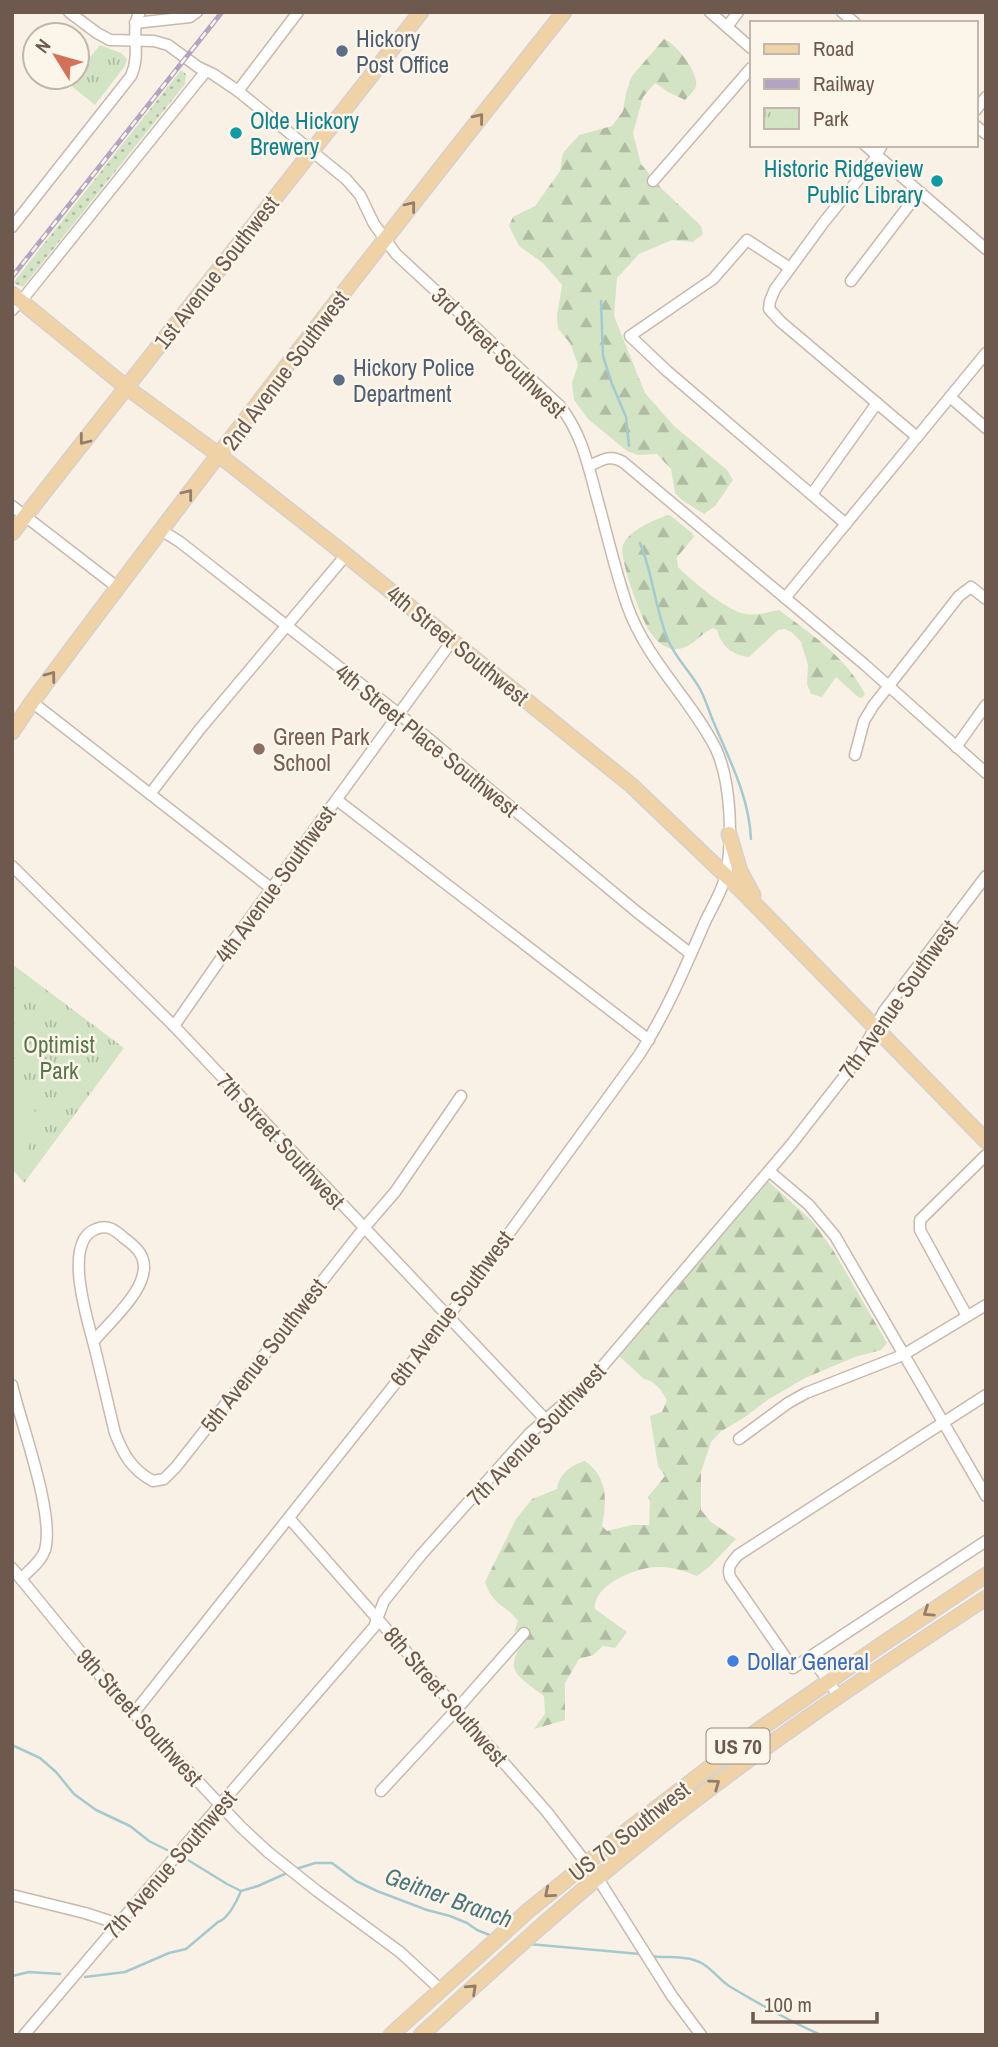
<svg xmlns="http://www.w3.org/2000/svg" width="998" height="2047" font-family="'Archivo Narrow',sans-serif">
<defs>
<pattern id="grass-dots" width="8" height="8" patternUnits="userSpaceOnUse" patternTransform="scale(1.75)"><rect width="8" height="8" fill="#d3e4c5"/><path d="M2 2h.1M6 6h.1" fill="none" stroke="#afbca2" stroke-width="1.8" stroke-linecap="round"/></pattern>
<pattern id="forest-firs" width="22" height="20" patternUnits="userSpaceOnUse" patternTransform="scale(1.75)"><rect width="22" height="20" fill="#d3e4c5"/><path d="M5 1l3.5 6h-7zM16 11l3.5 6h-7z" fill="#afbca2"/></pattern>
<pattern id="park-tufts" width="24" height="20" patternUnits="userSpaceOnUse" patternTransform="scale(1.75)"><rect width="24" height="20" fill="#d3e4c5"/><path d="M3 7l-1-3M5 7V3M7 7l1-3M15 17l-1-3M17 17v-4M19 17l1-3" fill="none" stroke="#afbca2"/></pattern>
</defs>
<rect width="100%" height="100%" fill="#f9f1e5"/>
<path fill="url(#grass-dots)" d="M181,70L186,74L185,84L23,287L13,283Z"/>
<g fill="url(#forest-firs)">
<path d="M664,39C675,43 699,72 696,86C694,91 689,96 685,100L668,92L655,83L643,97L633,133L641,164L661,188L701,226L703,234L693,242L672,240L639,254L617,278L614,316L645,393L674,426L727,470L733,480L715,506L704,514L682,500L675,493L671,469L657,454L638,455L627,451L588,419L574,400L572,383L578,365L570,343L558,329L557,316L562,285L543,263L519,246L509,226L513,217L535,206L560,171L563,153L579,135L612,126L623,111L626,93L632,76Z"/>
<path d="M667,515L671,516L692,533L694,537L677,557L678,567C691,580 728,612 746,614C757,616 769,612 779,610C812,635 846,657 865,694L862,698L858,697L836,677L822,697L811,694L807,684L808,665L801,642L793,633L785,629L778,630L749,657C732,655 722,647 717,630L713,628C699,634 692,649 676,649C666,650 656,641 650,632C642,620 618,558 623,545C629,530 653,521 667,515Z"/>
<path d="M767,1180L812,1221L833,1250L887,1343L881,1350L855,1357L805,1378L769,1399L745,1417L720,1432L711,1442L701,1472V1510L711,1522L736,1539L709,1567L697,1576C685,1571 673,1567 659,1567C638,1566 592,1585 595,1609L627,1632L615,1648L603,1646L593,1655L579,1659L565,1683V1720L534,1729L545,1714L544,1696C504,1667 509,1670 529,1627L514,1632L518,1621C505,1603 494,1608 485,1582L516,1519L532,1499L557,1489C559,1474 571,1465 585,1461C608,1478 607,1499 602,1526L607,1531L632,1525H649L650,1501L648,1497L665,1476L658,1466L650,1416L662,1412L667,1400L660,1389L651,1381L644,1379L619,1356Z"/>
</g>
<g fill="url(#park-tufts)">
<path d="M100,45L121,53L127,59L125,66L95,105L69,84L74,77H77V73Z"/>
<path d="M12,964L124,1048L24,1183L12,1169Z"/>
</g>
<path fill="#d3e4c5" d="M14,1069C42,1101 43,1138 12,1169V1071Z"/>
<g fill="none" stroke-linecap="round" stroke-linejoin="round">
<g stroke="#a4cad0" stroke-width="2.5">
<path d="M601,301L603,356L612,384L626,417L629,446"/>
<path d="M640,543C653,574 655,609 668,640C676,659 690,671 700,689C706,700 709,712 714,723C730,761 749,797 751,839"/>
<path d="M12,1745L40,1758L56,1772L74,1794L96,1810L130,1826L149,1841L167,1850"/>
<path d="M188,1860L227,1884L241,1891"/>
<path d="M296,1869L315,1863H332L356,1881L377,1891L427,1910L450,1916L467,1923L477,1930L492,1936"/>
<path d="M529,1944L640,1954"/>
<path d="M650,1956C664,1958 682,1956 694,1960C709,1964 717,1978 729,1986C759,2004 789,2021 821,2035"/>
<path d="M12,1976L29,1972L60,1974"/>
<path d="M85,1977L125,1972L169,1953L186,1949L218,1922C228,1919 237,1901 241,1891L258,1886L287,1873"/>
</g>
<defs>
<g id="minor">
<path d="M69,12L97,33L110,40L154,41L168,45L198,67L213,74L238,91L346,179L360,195L374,224L396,254L560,406C582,434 588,465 597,498C607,534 615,570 627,605C646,660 691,699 716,749C731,782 733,838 726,874C723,890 712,907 705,922C685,968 666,1013 639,1055L448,1317L133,1714"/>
<path d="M710,12L751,48"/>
<path d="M842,12L855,23"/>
<path d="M135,23L190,17L197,12"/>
<path d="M727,27L738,12"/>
<path d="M238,91L298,12"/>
<path d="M975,111L986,97"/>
<path d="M975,125L986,134"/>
<path d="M865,145L986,249"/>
<path d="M882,145L874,160L824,222L775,289L770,301L769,309L781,322L917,437"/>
<path d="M653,181L751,68"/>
<path d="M12,227L131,76C142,52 129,29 140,12"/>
<path d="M790,268L747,240L713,279L630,336L667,371L846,524"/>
<path d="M851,281L919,192"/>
<path d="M12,310L26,295L206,71"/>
<path d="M950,397L986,428"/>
<path d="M589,466C602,460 611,454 623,462L864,664L986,773"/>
<path d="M812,494L877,403"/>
<path d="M12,506L117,587"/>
<path d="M161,530L180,542L399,714L637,912L691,954"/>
<path d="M785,598L986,353"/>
<path d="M32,702L272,889"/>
<path d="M956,747L986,705"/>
<path d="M855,755L864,721L873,706L959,596L971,587L986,599"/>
<path d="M150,794L200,729L346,555"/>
<path d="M337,800L649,1040"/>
<path d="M12,866L174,1026L545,1419"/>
<path d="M174,1026L231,944L452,641"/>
<path d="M769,1171L809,1205L835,1236L986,1496"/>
<path d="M967,1316L920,1230V1220L986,1155"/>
<path d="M93,1342C109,1322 154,1285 142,1257C139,1249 131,1243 124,1238C115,1230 108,1224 96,1229C61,1242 89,1324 95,1349C102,1377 108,1405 115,1433C123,1454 132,1470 153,1481L164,1479L176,1467L364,1228L395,1192L461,1096"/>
<path d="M12,1385C21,1424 55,1514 45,1550C41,1562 29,1570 21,1579"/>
<path d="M986,1395L738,1555C731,1563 727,1567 730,1577L793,1668L986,1541"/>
<path d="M739,1439L788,1403L806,1393L903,1355L986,1305"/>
<path d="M289,1518L547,1812L597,1877L672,1996L701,2035"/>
<path d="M12,1568L111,1689L241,1827L268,1852L317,1891L400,1952L440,1989"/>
<path d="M811,1657L838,1695"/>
<path d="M381,1791L457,1709L524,1633"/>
<path d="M12,1895L85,1913L119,1924"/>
<path d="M24,2035L188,1842L374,1627L384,1601L421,1555L529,1434L590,1381L790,1146L857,1060L884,1011L986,876"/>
</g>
<g id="major">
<path d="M12,294L126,387L219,455L346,555L631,785L741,890L986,1141"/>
<path d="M12,533L421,12"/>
<path d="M12,732L32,702C205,469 383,240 564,12"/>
<path d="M729,834L740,871L753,895"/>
<path d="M391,2035L529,1910L628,1830L760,1729L881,1645L986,1575"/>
<path d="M421,2035C493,1969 565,1903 640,1843C750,1754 868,1675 986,1598"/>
</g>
</defs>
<use href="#minor" stroke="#c8b9ad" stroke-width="13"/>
<use href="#major" stroke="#d6d1cd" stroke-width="17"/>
<use href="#minor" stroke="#fff" stroke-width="10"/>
<use href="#major" stroke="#efd2a5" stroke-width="14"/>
<defs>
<path id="rail" d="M12,277L222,12"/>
</defs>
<use href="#rail" stroke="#b3a5c1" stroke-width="5"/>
<use href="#rail" stroke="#fcf5ea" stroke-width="2.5" stroke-dasharray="8" stroke-linecap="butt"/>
</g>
<defs><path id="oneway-chevron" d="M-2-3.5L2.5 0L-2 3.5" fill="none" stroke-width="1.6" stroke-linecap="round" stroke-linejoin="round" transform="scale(1.75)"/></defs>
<g stroke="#957d68">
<use href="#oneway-chevron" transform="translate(479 118) rotate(-51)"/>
<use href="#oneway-chevron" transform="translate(411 206) rotate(-52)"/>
<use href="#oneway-chevron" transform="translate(84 440) rotate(128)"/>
<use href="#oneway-chevron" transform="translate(188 494) rotate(-52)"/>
<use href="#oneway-chevron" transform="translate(51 676) rotate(-53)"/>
<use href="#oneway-chevron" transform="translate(928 1612) rotate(146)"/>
<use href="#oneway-chevron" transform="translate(715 1784) rotate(-36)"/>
<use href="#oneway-chevron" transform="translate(549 1893) rotate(140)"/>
<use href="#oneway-chevron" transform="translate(472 1989) rotate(-43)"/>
</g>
<g fill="#5c6f8a" stroke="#fcf5ea" stroke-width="2.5">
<circle cx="342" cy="51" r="7"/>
<circle cx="339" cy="380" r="7"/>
</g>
<g fill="#0f9aa8" stroke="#fcf5ea" stroke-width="2.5">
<circle cx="236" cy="133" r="7"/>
<circle cx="937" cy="181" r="7"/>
</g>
<circle fill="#8d6e63" stroke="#fcf5ea" stroke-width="2.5" cx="259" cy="749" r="7"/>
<circle fill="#3f7fe0" stroke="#fcf5ea" stroke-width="2.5" cx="733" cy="1661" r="7"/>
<g text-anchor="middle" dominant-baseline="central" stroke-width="5" stroke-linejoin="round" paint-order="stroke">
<rect fill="#fcf5ea" stroke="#99887d" stroke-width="2" x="706.5" y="1728.5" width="63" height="35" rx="5"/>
<g font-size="21" font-weight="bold" fill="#6e594e">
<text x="738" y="1746">US 70</text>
</g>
<g font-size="23" fill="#4e5e75" stroke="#fcf5ea" text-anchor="start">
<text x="356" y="38">Hickory<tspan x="356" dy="26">Post Office</tspan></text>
<text x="353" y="367">Hickory Police<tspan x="353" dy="26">Department</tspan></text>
</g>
<g font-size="23" fill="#0d838f" stroke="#fcf5ea" text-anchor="start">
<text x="250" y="120">Olde Hickory<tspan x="250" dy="26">Brewery</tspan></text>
<text x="923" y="168" text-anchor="end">Historic Ridgeview<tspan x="923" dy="26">Public Library</tspan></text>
</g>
<g font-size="23" fill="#6e594e" stroke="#fcf5ea">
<text transform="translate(216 272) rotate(-52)">1st Avenue Southwest</text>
<text transform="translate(499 352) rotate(44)">3rd Street Southwest</text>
<text transform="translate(285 370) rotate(-53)">2nd Avenue Southwest</text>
<text transform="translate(458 645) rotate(39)">4th Street Southwest</text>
<text transform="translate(427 740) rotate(39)">4th Street Place Southwest</text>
<text transform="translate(275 884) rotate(-54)">4th Avenue Southwest</text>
<text transform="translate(898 999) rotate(-55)">7th Avenue Southwest</text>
<text transform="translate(281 1141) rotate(47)">7th Street Southwest</text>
<text transform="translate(451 1308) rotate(-53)">6th Avenue Southwest</text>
<text transform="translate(263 1355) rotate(-52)">5th Avenue Southwest</text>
<text transform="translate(536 1434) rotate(-46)">7th Avenue Southwest</text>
<text transform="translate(446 1696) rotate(49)">8th Street Southwest</text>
<text transform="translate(140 1717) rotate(48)">9th Street Southwest</text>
<text transform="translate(629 1831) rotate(-38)">US 70 Southwest</text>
<text transform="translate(170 1864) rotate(-49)">7th Avenue Southwest</text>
</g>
<g font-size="23" fill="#785e54" stroke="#fcf5ea" text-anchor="start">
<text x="273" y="736">Green Park<tspan x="273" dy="26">School</tspan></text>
</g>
<g font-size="23" fill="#58784a" stroke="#fcf5ea">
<text x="59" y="1044">Optimist<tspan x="59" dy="26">Park</tspan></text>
</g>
<g font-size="23" fill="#366cbe" stroke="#fcf5ea" text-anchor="start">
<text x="747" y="1661">Dollar General</text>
</g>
<g font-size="24" font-style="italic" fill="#4b777f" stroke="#fcf5ea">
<text transform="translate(449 1897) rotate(20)">Geitner Branch</text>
</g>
</g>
<rect width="998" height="2047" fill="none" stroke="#6e594e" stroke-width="28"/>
<rect x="750" y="21" width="228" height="126" fill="#fcf5ea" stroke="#c3b7ac" stroke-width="2"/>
<rect x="764" y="44" width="35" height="10" fill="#efd2a5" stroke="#c3b7ac" stroke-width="2"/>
<text x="813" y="56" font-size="21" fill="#6e594e">Road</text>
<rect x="764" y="79" width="35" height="10" fill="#b3a5c1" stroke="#c3b7ac" stroke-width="2"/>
<text x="813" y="91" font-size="21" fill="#6e594e">Railway</text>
<rect x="764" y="108" width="35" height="21" fill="url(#park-tufts)" stroke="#c3b7ac" stroke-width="2"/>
<text x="813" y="126" font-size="21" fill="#6e594e">Park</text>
<g transform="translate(56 56) rotate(307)"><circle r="33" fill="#fcf5ea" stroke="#c3b7ac" stroke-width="2"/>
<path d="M0-5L12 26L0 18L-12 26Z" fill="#d37259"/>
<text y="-10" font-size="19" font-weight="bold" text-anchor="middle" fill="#6e594e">N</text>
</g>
<path d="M753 2012v10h124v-10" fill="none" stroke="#6e594e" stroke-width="3.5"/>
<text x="764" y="2012" font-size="21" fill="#6e594e" stroke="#fcf5ea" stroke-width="5" paint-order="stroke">100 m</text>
</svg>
